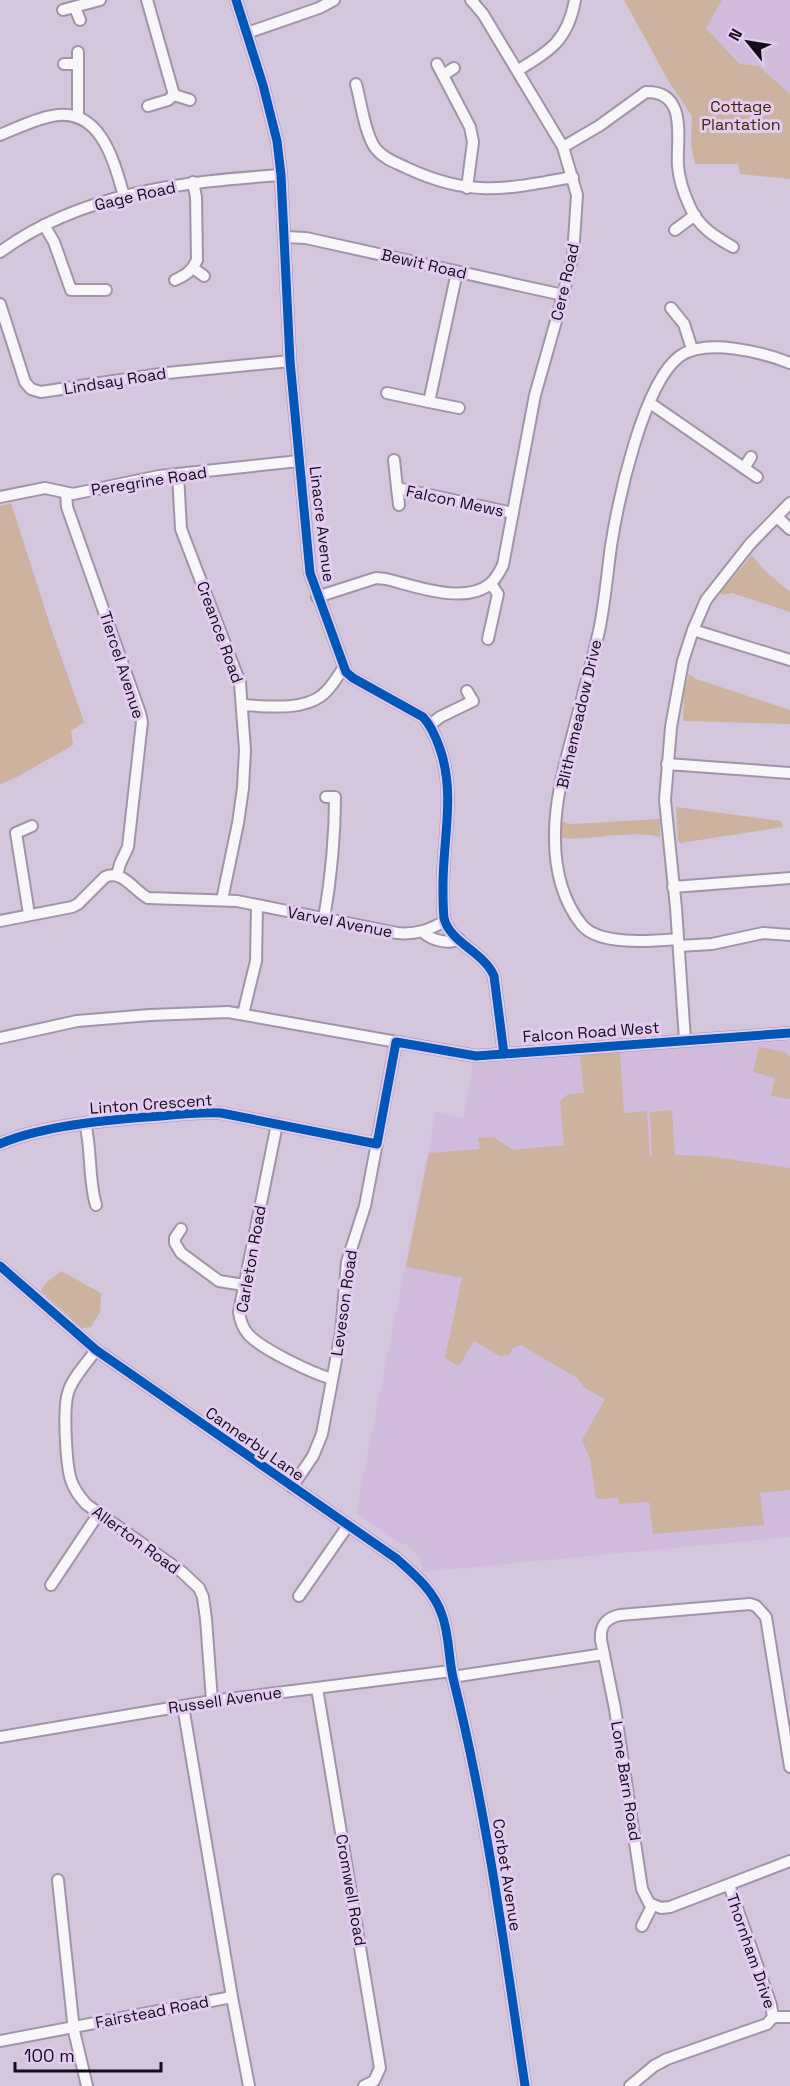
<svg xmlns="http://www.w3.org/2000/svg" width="790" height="2086" font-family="'Space Grotesk',sans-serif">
<rect width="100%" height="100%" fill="#d4c6dc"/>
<g fill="#d1bcde">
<path d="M722,0H790V94L759,66L741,64L706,28Z"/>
<path d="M790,1041V1537L422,1572L421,1558L407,1545L394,1540L356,1513L436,1112L463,1118L473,1064L559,1056Z"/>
</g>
<g fill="#cdb2a0">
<path d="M624,0H722L706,28L740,64L759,66L790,94V179L740,174L738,164H695L691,145L692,116L669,82Z"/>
<path d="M11,503L52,631L84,722L71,731L73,745L17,777L0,784V506Z"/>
<path d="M752,555L764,570L790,592V612L732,593L722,595L720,593Z"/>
<path d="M689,674L696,679L790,710V724L683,721L684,691Z"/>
<path d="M676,807L781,821L783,827L680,843L678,841Z"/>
<path d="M660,819V837C627,829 593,841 560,838L561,821L570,824Z"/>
<path d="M759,1047L785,1052L790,1057V1099L771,1096L775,1078L753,1072Z"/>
<path d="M620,1052L624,1113L647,1111L650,1157L652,1156L650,1112L672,1110L675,1155L707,1156L790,1168V1490L760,1493L764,1525L653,1534L649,1502L619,1504L618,1498L596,1499L590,1459L582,1440L605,1399L585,1388L577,1378L521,1345L513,1348L509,1355L500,1356L474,1341L459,1366L445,1358L462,1278L406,1267L429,1153L480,1149L478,1138L493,1137L513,1150L564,1145L560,1101L568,1094L584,1093L580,1054Z"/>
<path d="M61,1271L101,1293L100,1312L91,1327L82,1328L41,1291L45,1284Z"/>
</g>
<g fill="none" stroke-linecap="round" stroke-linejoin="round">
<defs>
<g id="street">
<path d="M147,0L174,95L168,100L148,106"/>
<path d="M236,0L263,85L277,141L281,175L290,361L310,573L346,672L353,678L423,717C432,727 436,737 440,749C456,795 442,843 443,890C443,899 443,909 444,918C450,943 484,952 494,976L504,1054"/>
<path d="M75,8L80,20"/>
<path d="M63,10L100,0"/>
<path d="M247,33L319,8L334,0"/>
<path d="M64,64H78"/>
<path d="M437,64L470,127L473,142L467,188"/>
<path d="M518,70C551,51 568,39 575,0"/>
<path d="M443,75L454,68"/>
<path d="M356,84C361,102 365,135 376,149C384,159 397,163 407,168C471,198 507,189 573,177"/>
<path d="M174,95L190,100"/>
<path d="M78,117V52"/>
<path d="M0,135C17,128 35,119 52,116C101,106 114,162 124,196"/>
<path d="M563,147L599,126L646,92C689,91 676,141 678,166C679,180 684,194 690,207C698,226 715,237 733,247"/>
<path d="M44,225L54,242L71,290H106"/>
<path d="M675,230L695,215"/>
<path d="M284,237L306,238L563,295"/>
<path d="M0,252C82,192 183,182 281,175"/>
<path d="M193,268L204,276"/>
<path d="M457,272L429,402L459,408"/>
<path d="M175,280C186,275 192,271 197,260L196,197L193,182"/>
<path d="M0,304L25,382L31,389L41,392L167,373L290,361"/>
<path d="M671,308L684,324L692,349"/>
<path d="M387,393L429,402"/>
<path d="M650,403L757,477"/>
<path d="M394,460L397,488"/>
<path d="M744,468L751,457"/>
<path d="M178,474L181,529L240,683L245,750L243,788L238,823L222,900"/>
<path d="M66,493L67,507L140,713L142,722L128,847L120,864L117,875"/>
<path d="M0,497L45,488L73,494L159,476L299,461"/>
<path d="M399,505L397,488L513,513"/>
<path d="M777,517L790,529"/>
<path d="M317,597L376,578L386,579C415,586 464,605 490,584C496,579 500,571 503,565L535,395L560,307L573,255L577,195L563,147L483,14L471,0"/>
<path d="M693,630L790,660"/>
<path d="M488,639L498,594L491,584"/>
<path d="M243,705C266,706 301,711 321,696C331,689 337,677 344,667"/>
<path d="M430,725L440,717L473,701L467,691"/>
<path d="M667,764L790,773"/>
<path d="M673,887L790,878"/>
<path d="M29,914L16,833L32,826"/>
<path d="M324,919C331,878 335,838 335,797H326"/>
<path d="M0,921L72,907L78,904L105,877C123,869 134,891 148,898L237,901L397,933C416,935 429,930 445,921"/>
<path d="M423,932C431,940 449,945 459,939"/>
<path d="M678,939C653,941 599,946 582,925C563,902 555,870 555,840C554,804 564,767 573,733C582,699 591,665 599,631C605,603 607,574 611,546C618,501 643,383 680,356C706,338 762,352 790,363"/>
<path d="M679,946L712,944L763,933L790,935"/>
<path d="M243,1014L256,961L257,906"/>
<path d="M0,1038L77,1021L150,1015L228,1012L476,1056L790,1033"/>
<path d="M685,1040L676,908L665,800L671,727L683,661L693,630L706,600L750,544L790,503"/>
<path d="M85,1123C92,1150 88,1178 96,1205"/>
<path d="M277,1124L239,1312C240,1320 242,1327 248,1334C261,1349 312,1373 332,1379"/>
<path d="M0,1144C42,1125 114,1119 161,1116C181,1114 201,1112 221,1113L377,1144"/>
<path d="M181,1229L175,1238V1243L181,1253L219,1281L244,1285"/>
<path d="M0,1266L96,1350L397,1559C415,1575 434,1591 442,1615C450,1636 448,1660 454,1682C487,1814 505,1951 525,2086"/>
<path d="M96,1350C87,1363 72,1378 68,1393C63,1408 66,1465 71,1480C74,1490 80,1497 86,1504L182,1572L199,1588L203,1597L206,1619L212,1701"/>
<path d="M292,1487L313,1456L322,1434L341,1333L347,1262L365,1206L396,1042"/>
<path d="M51,1585L99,1513"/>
<path d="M299,1596L347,1527"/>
<path d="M452,1677L604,1654"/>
<path d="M317,1688L380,2068L374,2081L364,2086"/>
<path d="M183,1706L232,1997L249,2086"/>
<path d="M0,1737L212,1701L451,1671"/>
<path d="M790,1767L766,1617L756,1606L750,1604L620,1615C606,1618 600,1625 601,1640L615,1709L642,1889L649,1903L661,1908L670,1907L790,1861"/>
<path d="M58,1880L74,2031L87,2086"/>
<path d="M729,1885L771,2005L773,2017"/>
<path d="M642,1926L652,1906"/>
<path d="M0,2041L232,1997"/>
<path d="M630,2086L654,2066L667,2059L767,2024L773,2017H790"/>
</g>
</defs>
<use href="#street" stroke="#a095a6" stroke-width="14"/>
<use href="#street" stroke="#f9f6fa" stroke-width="10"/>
<defs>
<g id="cycleway">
<path d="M236,0L263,85L277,141L281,175L290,361L310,573L346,672L353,678L423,717C432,727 436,737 440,749C456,795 442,843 443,890C443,899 443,909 444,918C450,943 484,952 494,976L504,1054"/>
<path d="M0,1144C42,1125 114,1119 161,1116C181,1114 201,1112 221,1113L377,1144L396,1042L476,1056L790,1033"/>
<path d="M0,1266L96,1350L397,1559C415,1575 434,1591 442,1615C450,1636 448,1660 454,1682C487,1814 505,1951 525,2086"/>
</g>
</defs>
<use href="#cycleway" stroke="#e4cbf1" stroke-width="13"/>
<use href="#cycleway" stroke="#0057b8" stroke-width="9"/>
</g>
<g text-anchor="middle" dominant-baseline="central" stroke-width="6" stroke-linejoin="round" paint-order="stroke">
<g font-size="16" fill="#3f2600" stroke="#e4cbf1">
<text x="741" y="106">Cottage<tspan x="741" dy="18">Plantation</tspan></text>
</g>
<g font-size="16" fill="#130b18" stroke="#e4cbf1">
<text transform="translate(135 196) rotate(-13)">Gage Road</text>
<text transform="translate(424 264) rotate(13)">Bewit Road</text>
<text transform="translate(565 282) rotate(-77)">Cere Road</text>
<text transform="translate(115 381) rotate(-9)">Lindsay Road</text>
<text transform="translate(149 481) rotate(-9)">Peregrine Road</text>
<text transform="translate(455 501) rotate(12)">Falcon Mews</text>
<text transform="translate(322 524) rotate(83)">Linacre Avenue</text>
<text transform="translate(220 632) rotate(70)">Creance Road</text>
<text transform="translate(122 665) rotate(72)">Tiercel Avenue</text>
<text transform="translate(579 714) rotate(-77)">Blithemeadow Drive</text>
<text transform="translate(340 922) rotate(11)">Varvel Avenue</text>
<text transform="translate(591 1032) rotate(-4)">Falcon Road West</text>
<text transform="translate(151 1104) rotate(-4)">Linton Crescent</text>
<text transform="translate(251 1259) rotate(-80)">Carleton Road</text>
<text transform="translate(344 1303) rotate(-82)">Leveson Road</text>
<text transform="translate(255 1444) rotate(35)">Cannerby Lane</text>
<text transform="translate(136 1540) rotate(36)">Allerton Road</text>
<text transform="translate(225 1700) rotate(-8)">Russell Avenue</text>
<text transform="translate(626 1781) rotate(81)">Lone Barn Road</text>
<text transform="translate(507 1875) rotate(81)">Corbet Avenue</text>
<text transform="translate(351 1890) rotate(80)">Cromwell Road</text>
<text transform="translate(751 1951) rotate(71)">Thornham Drive</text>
<text transform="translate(152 2012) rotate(-11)">Fairstead Road</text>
</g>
</g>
<g transform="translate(748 42) rotate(300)" stroke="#e4cbf1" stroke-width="4.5" paint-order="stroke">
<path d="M0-4.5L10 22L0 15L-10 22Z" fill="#130b18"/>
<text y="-9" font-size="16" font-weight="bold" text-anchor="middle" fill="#130b18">N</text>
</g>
<path d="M15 2062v9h146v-9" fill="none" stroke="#130b18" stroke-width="3"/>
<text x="24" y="2062" font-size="18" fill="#130b18" stroke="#e4cbf1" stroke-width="4.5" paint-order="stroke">100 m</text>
</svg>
